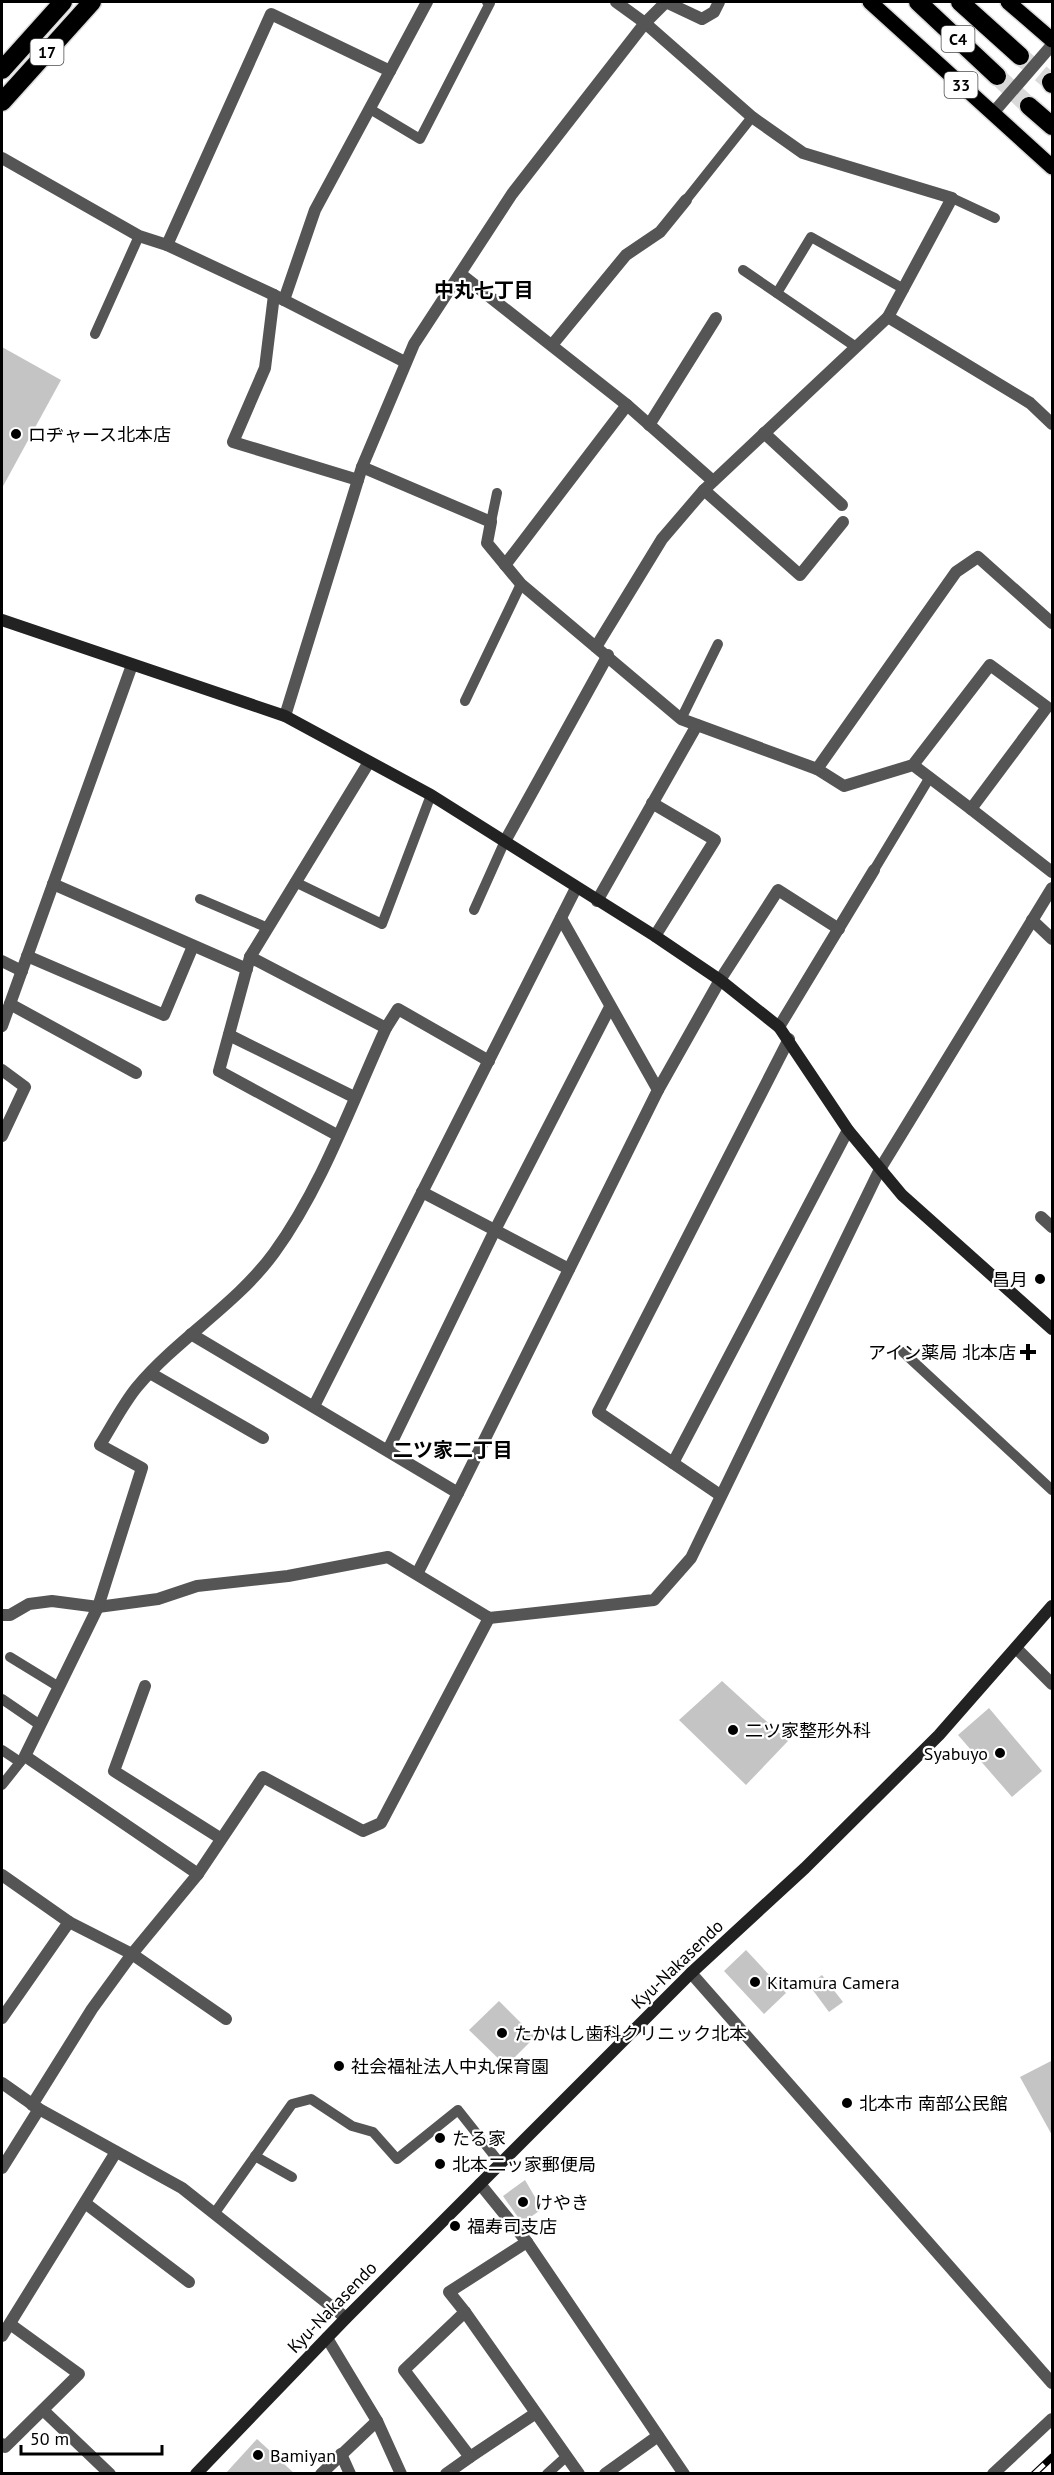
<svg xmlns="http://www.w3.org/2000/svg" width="1054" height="2475" font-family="'PT Sans','Noto Sans JP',sans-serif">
<rect width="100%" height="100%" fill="#fff"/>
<g fill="#c4c4c4">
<path d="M2,347L61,380L2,488Z"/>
<path d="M722,1681L788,1741L746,1785L679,1720Z"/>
<path d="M989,1708L1042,1771L1012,1797L958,1735Z"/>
<path d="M746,1950L786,1993L764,2014L724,1971Z"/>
<path d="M822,1975L843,2002L829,2012L809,1985Z"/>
<path d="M499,2001L535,2037L506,2066L469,2030Z"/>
<path d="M1053,2060V2137L1020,2077Z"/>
<path d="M525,2180L542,2209L522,2223L503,2196Z"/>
<path d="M257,2439L295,2474H225Z"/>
</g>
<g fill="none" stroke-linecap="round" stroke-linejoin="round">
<g stroke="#d9d9d9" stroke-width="18" stroke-dasharray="18 9" stroke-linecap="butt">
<path d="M1020,56L1051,82"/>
<path d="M997,76L1029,106"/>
</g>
<defs>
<g id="primary">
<path d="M870,2L1052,167"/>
<path d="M1008,2L1052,40"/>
</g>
<g id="highway">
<path d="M918,2L997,76"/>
<path d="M960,2L1020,56"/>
<path d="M2,70L63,2"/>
<path d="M1051,82L1052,84"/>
<path d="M2,102L92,2"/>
<path d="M1029,106L1052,126"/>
</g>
</defs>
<use href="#primary" stroke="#dbdbdb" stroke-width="18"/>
<use href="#highway" stroke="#dbdbdb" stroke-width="21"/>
<g stroke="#555" stroke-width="10">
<path d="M370,109L420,139L490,3L487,2"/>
<path d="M952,198L995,218"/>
<path d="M686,200L752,117"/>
<path d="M743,270L856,347"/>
<path d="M777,293L811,237L904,289"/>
<path d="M95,334L139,236"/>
<path d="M491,522L497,493"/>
<path d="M465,701L521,584"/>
<path d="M681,719L718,644"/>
<path d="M874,870L930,777"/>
<path d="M295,882L382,924L431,795"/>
<path d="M200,899L268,928"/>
<path d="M474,910L504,843"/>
<path d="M903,1352L1052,1490"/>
<path d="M10,1657L59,1687"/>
<path d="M2,1699L40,1725"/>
<path d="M2,1750L20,1762"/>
<path d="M2,1785L25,1756"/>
<path d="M255,2156L292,2177"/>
<path d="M214,2214L292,2104L311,2099L352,2126L373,2132L397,2159L458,2110L500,2163"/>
<path d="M547,2474L567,2456"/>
</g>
<g stroke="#555" stroke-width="12">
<path d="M616,2L645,23L752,117L803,153L952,198L888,317"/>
<path d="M390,71L427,2"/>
<path d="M993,113L1052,45"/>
<path d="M2,158L139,236L167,245L274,295L405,362"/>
<path d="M167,245L271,14L390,71L315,210L284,300"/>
<path d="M462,275L627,405L713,481"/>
<path d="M274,295L265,368L233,442L358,480"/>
<path d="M552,345L626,255L660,232L686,200"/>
<path d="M649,425L716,318"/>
<path d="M764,433L842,505"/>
<path d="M362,467L491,522L487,543L521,584L681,719L817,769L844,786L913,765L990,665L1047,707L971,809L913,765"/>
<path d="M704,490L800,575L843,522"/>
<path d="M505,565L627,405"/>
<path d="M596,647L662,539L704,490L888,317L1030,403L1052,424"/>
<path d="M285,716L362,467L414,344L512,194L645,23L666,2L702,19L714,12L719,2"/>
<path d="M817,769L956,572L978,557L1052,623"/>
<path d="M652,803L715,840L655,936"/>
<path d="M971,809L1052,872"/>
<path d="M504,843L608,655"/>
<path d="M53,884L247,969"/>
<path d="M597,901L697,725"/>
<path d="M1032,920L1052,939"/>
<path d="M27,956L164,1015L193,946"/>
<path d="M250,957L386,1028"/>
<path d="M2,961L22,971"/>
<path d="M10,1004L136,1073"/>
<path d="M2,1026L132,665"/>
<path d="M779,1027L874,870"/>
<path d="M229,1035L354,1097"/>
<path d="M2,1070L25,1087L2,1136"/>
<path d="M658,1090L720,980L778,890L839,929"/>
<path d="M337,1135L219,1071L250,957L369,762"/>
<path d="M422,1192L569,1269"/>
<path d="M1041,1217L1052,1227"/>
<path d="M191,1334L458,1493L658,1090L561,918"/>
<path d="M150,1373L263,1438"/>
<path d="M314,1406L576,888"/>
<path d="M388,1450L495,1230L610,1007"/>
<path d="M673,1463L848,1130"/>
<path d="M720,1495L598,1412L789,1039"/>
<path d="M417,1574L458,1493"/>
<path d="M2,1615H10L29,1604L52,1601L98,1607L158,1599L197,1586L288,1576L388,1557L489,1618L654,1600L691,1558L880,1169L1052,888"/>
<path d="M1016,1648L1052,1684"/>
<path d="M145,1686L114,1771L220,1838"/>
<path d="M198,1874L25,1756L98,1607L142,1468L100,1445C112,1426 123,1404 137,1387C178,1338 236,1305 274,1253C322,1187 352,1102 386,1028L398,1009L489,1061"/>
<path d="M2,1875L69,1922L132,1954L226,2019"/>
<path d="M691,1973L1052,2383"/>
<path d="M2,2018L69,1922"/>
<path d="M2,2083L39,2109L182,2188L346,2318"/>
<path d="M32,2105L92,2009L132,1954L198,1874L263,1777L363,1831L381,1823L489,1618"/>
<path d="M2,2168L39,2109"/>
<path d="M480,2184L527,2242L684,2474"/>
<path d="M85,2203L189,2282"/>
<path d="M465,2312L449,2292L527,2242"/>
<path d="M2,2336L116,2152"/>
<path d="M43,2410L110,2474"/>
<path d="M536,2413L470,2457L404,2370L465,2312L579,2474"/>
<path d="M377,2421L401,2474"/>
<path d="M2,2444L5,2447L79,2374L10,2324"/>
<path d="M341,2454L350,2474"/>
<path d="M321,2474L377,2421L327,2338"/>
<path d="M446,2474L470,2457"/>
<path d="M605,2474L658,2436"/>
<path d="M993,2474L1052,2419"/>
</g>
<g stroke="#222" stroke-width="12">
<path d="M2,620L285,716L431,795L655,936L720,980L779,1027L848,1130L902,1195L1052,1329"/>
<path d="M196,2474L346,2318L691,1973L805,1868L939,1735L1052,1606"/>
</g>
<use href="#primary" stroke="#000" stroke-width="15"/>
<use href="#highway" stroke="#000" stroke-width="18"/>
<defs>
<path id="rail" d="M1034,2474L1052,2457"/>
</defs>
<use href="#rail" stroke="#000" stroke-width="7"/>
<use href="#rail" stroke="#fff" stroke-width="4.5" stroke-dasharray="14" stroke-linecap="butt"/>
</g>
<g fill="#000" stroke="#fff" stroke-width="2">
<circle cx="16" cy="434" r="6"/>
<circle cx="1040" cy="1279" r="6"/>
<path d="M1025 1343h6v6h6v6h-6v6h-6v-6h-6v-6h6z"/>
<circle cx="733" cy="1730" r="6"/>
<circle cx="1000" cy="1753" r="6"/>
<circle cx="755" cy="1982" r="6"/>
<circle cx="502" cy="2033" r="6"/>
<circle cx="339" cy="2066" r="6"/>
<circle cx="847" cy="2103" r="6"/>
<circle cx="440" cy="2138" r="6"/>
<circle cx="440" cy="2164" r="6"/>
<circle cx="523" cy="2202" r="6"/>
<circle cx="455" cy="2226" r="6"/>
<circle cx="258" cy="2455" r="6"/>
</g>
<g text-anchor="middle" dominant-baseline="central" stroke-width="4.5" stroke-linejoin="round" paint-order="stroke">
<g fill="#fff" stroke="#4c4c4c" stroke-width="1.5">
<rect x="941.5" y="26" width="33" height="26" rx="4.5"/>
<rect x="30.5" y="39" width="33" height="26" rx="4.5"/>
<rect x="944.5" y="72" width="33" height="26" rx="4.5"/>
</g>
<g font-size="16" font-weight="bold" fill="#000">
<text x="958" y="39">C4</text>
<text x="47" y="52">17</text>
<text x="961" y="85">33</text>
</g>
<g font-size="18" fill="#000" stroke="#fff" text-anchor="start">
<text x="28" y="434">ロヂャース北本店</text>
<text x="1028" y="1279" text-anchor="end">昌月</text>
<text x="1016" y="1352" text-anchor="end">アイン薬局 北本店</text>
<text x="745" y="1730">二ツ家整形外科</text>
<text x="988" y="1753" text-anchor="end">Syabuyo</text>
<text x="767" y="1982">Kitamura Camera</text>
<text x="514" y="2033">たかはし歯科クリニック北本</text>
<text x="351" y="2066">社会福祉法人中丸保育園</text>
<text x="859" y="2103">北本市 南部公民館</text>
<text x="452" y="2138">たる家</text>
<text x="452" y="2164">北本二ッ家郵便局</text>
<text x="535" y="2202">けやき</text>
<text x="467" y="2226">福寿司支店</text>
<text x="270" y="2455">Bamiyan</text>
</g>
<g font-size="18" fill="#000" stroke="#fff">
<text transform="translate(677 1964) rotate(-44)">Kyu-Nakasendo</text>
<text transform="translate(332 2307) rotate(-46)">Kyu-Nakasendo</text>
</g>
<g font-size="20" font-weight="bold" fill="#000" stroke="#fff">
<text x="484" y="290">中丸七丁目</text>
<text x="453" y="1450">二ツ家二丁目</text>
</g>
</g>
<rect width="1054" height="2475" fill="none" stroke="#000000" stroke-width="6"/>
<path d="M21 2445v9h141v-9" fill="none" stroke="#000000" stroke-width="3"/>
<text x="30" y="2445" font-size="18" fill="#000000" stroke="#ffffff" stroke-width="4.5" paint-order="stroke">50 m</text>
</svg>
